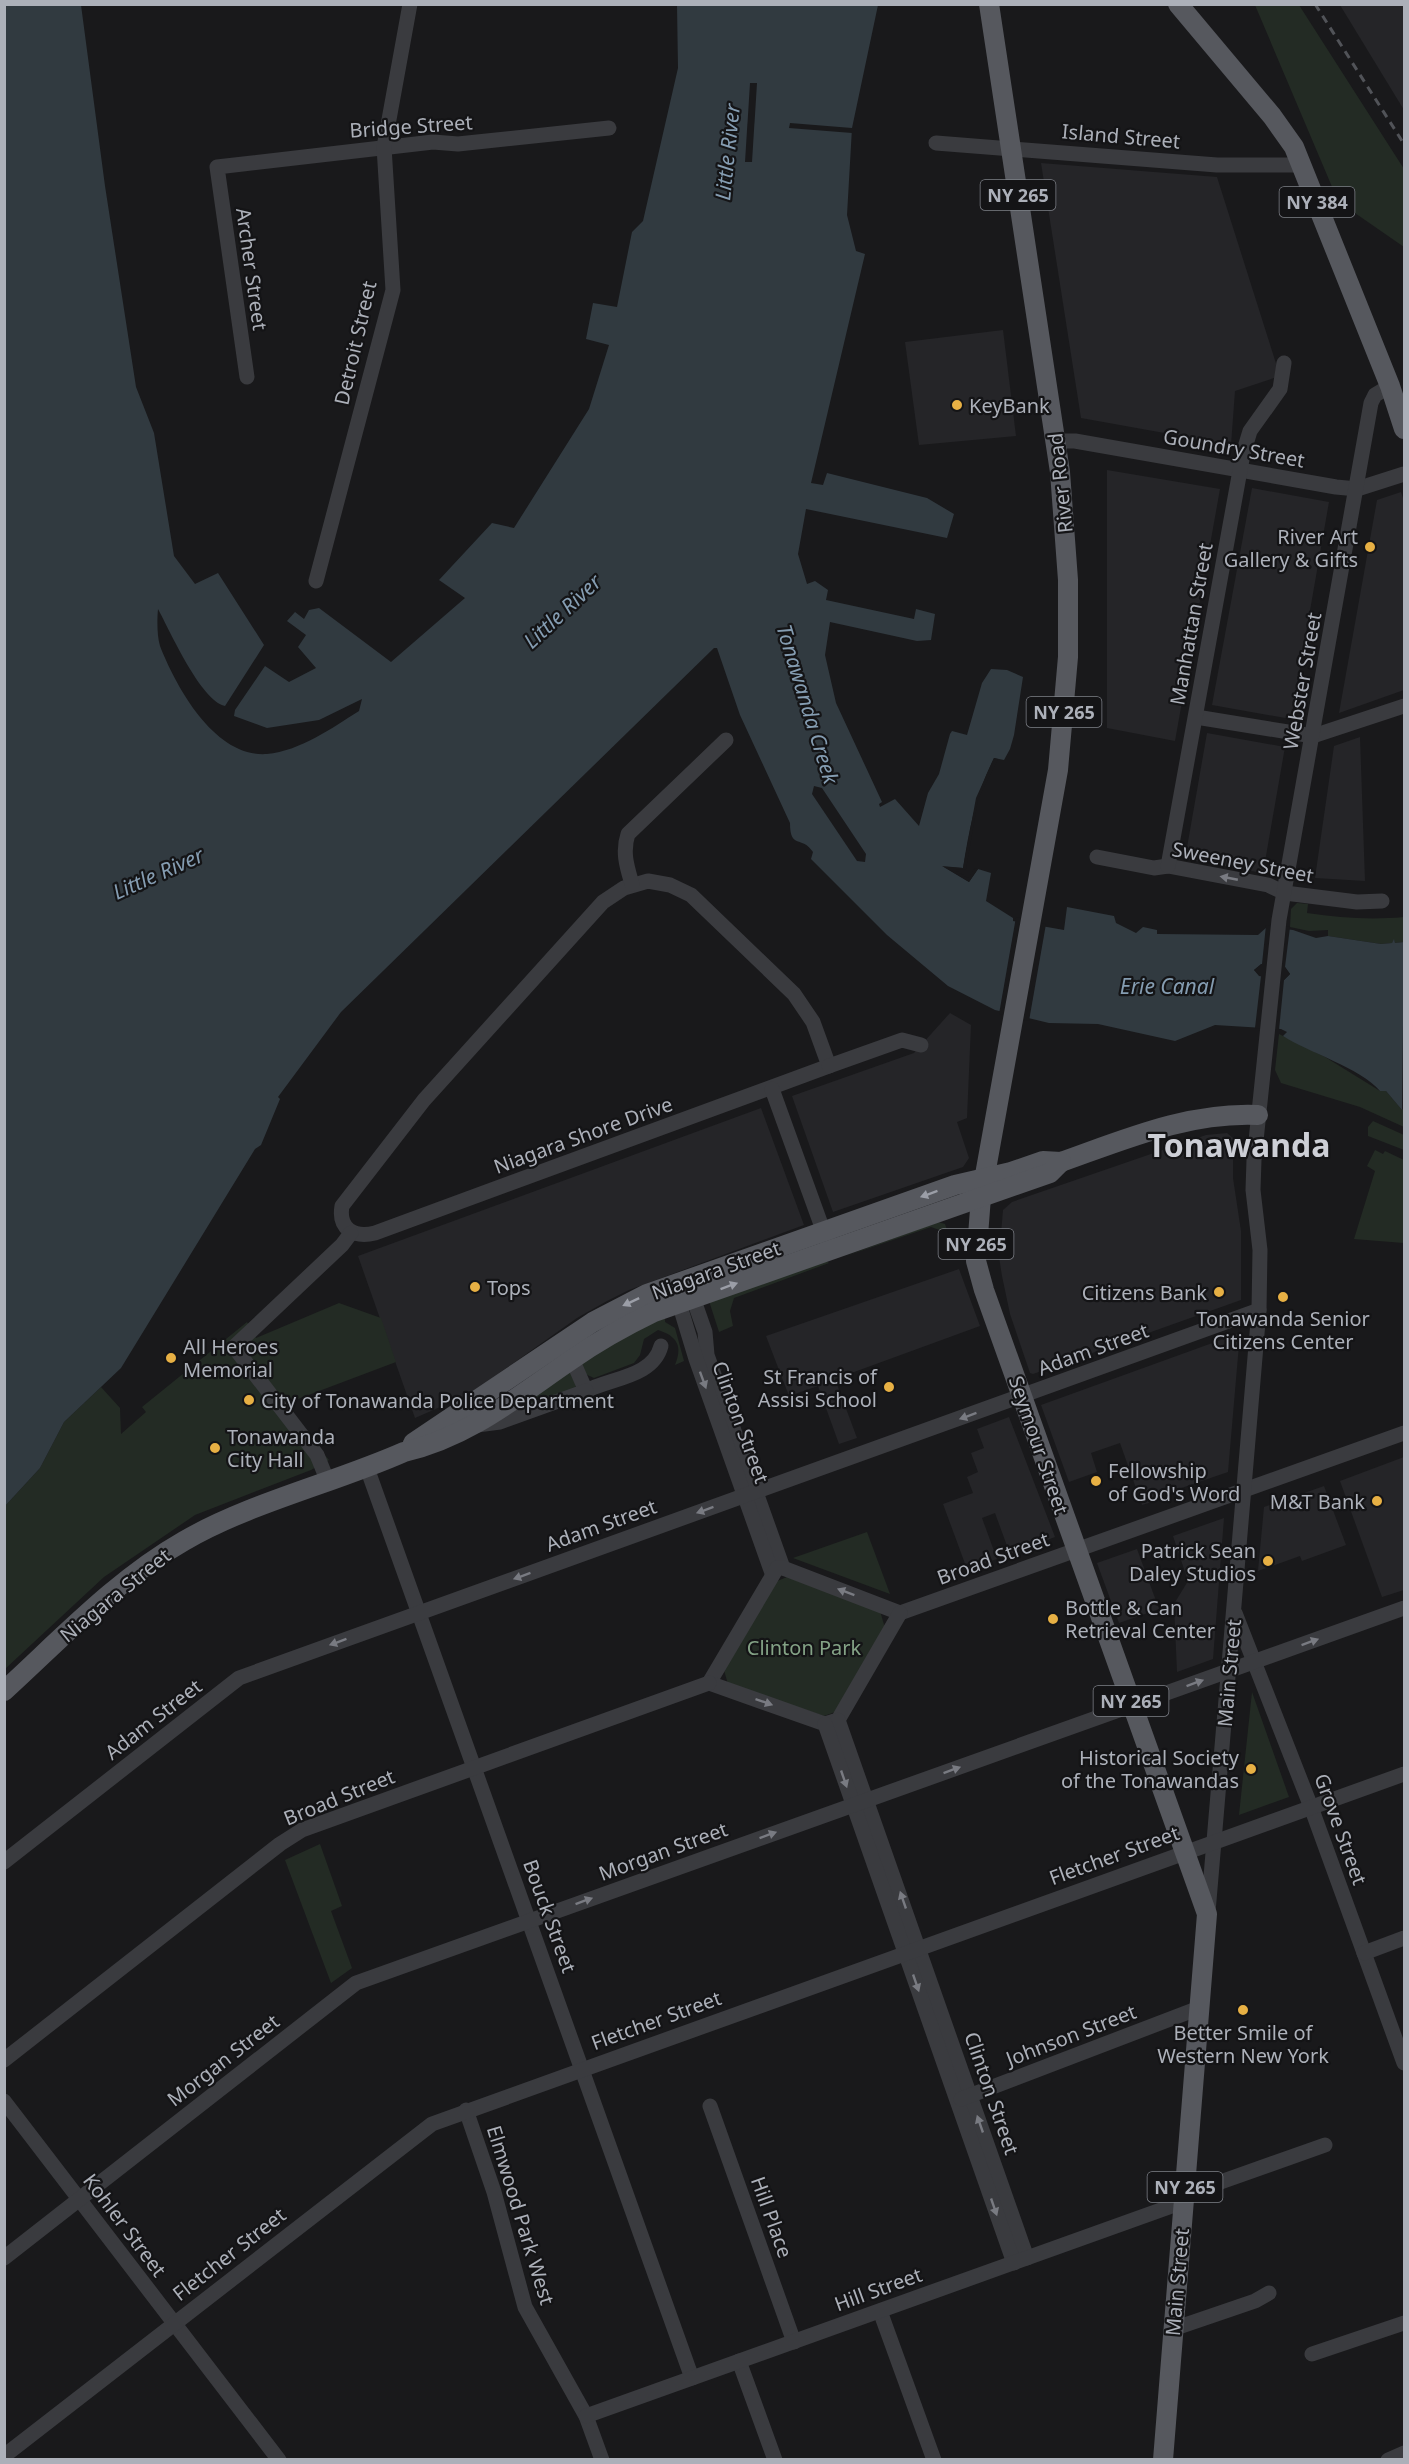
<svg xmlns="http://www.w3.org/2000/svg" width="1409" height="2464" font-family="'Noto Sans',sans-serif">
<rect width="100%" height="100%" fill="#19191b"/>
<g fill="#252528">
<path d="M1340,5H1404V110Z"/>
<path d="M1041,163L1217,177L1280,376L1235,391L1231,445L1081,418Z"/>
<path d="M1003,330L1016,436L919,445L905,342Z"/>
<path d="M1107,470L1220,489L1175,741L1107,728Z"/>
<path d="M1252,488L1329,502L1291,719L1212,705Z"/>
<path d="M1401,492L1404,501V690L1339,713L1377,500Z"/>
<path d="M1207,733L1285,747L1263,873L1185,859Z"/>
<path d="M1360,737L1365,881L1315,878L1334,746Z"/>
<path d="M950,1013L971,1025L967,1118L957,1122L969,1158L963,1167L833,1212L792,1096L914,1053Z"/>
<path d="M761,1108L804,1225L629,1290L607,1301L577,1318L470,1394L415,1418L358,1256Z"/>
<path d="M1227,1133L1233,1138V1178L1241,1231V1300L1033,1374L1030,1373L1010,1314L1002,1276L999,1257L1003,1210L1012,1202L1206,1135Z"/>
<path d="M959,1269L980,1326L835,1379L857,1438L839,1444L818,1386L789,1396L766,1336Z"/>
<path d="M1240,1333L1228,1472L1161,1495L1162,1499L1142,1505L1120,1443L1091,1453L1097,1472L1069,1482L1041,1405Z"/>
<path d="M1009,1417L1055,1537L1010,1554L995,1513L982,1518L997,1559L967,1569L943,1504L973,1493L967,1477L978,1472L971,1453L984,1448L977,1429Z"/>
<path d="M1404,1457V1590L1382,1597L1340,1481Z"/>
<path d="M1324,1486L1346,1545L1302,1561L1300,1556L1258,1571L1264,1507Z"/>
<path d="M1224,1518L1213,1659L1177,1672L1174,1604L1188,1581L1173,1536Z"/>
<path d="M1137,1549L1159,1609L1119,1623L1097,1563Z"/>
</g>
<g fill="#232b24">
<path d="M1255,5H1299L1404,169V247L1352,211L1344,215Z"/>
<path d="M1297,903L1308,904L1307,913C1341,918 1371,920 1404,917V942L1395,943L1394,940L1392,943L1381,944L1328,936V930L1309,931L1290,927L1291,909Z"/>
<path d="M1279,1034L1325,1057L1380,1091H1386L1402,1110L1404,1106V1127L1360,1107L1281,1083L1275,1070Z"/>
<path d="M1373,1121L1404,1135V1150L1368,1136V1127Z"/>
<path d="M1375,1150L1383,1154L1385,1151L1404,1160V1243L1354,1239L1375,1171L1367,1166Z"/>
<path d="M938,1222L945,1224L948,1233L931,1227L843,1257Z"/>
<path d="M826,1261L829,1263L734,1298L730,1311L733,1326L719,1332L709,1301Z"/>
<path d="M339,1303L381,1318L396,1362L282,1405L329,1460L311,1470L195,1515L104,1577L5,1669V1506L40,1468L64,1422L101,1387L120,1408L121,1434L146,1412L142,1407L247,1322L256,1338Z"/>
<path d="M665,1318V1322L675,1328L684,1361L675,1365C683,1346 677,1336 658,1330L644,1339L640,1355L634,1363L594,1378L583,1373L582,1362L628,1333Z"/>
<path d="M569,1370L576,1385L575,1389L505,1416Z"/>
<path d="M867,1532L890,1594L793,1558Z"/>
<path d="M787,1577L880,1611L885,1628L835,1712L824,1716L728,1684L723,1667L775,1582Z"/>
<path d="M1252,1692L1289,1797L1239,1815Z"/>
<path d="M320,1844L342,1906L331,1911L352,1968L331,1983L285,1860Z"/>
</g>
<path fill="#313a40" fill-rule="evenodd" d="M5,5H81L105,186L136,387L154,433L174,556L195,584L218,573L264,645L225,706C201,701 170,631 158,609C157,620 157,636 160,646C176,687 215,758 267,754C300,751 332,728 359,711L362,699L319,720L267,728L234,716L235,710L265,666L289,682L316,668L298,647L306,635L287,621L295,612L304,619L309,610L319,608L391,662L465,598L439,580L492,523L514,528L589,409L609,345L586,339L593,303L617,307L632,232L643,221L678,68L677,5H878L852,128L847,215L856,251L865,254L811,483L823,485L827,473L927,498L954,514L947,538L806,509L798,554L807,584L815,581L828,590L826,600L914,619L916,609L935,614L931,640L917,641L830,622L825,655L836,703L882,802L879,804L880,807L895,799L919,826L928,793L939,774L950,734L952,731L967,735L982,683L991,669L1007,670L1023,677L1014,735L1010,749L1004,760L994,758C976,793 969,830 963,868L944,867L969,882L978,869L991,873L986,901L1013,918V921L1064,930L1067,907L1114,916L1116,923L1136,933L1143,927L1157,930V934L1258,935L1267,927L1293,930L1316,938L1328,936L1381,944L1392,943L1394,939L1395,943L1404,942L1402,1110L1386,1091H1380C1361,1068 1307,1052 1283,1036L1287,1032L1281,1029L1215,1025L1175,1041L1098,1024L1049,1023L995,1010L948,986L887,935L811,859L813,852C802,835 790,850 790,823L740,715L717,648H714L341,1012L278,1097L280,1099L261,1145L255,1149L121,1368L64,1422L40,1468L5,1506ZM1261,964L1285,967L1290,974L1284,980L1259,976L1254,970Z"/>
<g fill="#19191b">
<path d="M750,83H757L752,162H745Z"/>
<path d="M790,123L852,128V133L789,128Z"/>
<path d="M994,758L998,759L978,800L966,869L955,870L968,878L975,868L978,869L969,882L942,866L963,868L976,798Z"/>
<path d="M814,786L822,788L866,854L865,862L857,861L812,794Z"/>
<path d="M1016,917L1046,924L1029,1021L999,1014Z"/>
<path d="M1266,925L1290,927L1285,967L1290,974L1284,980L1279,1030L1255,1028L1261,976L1254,970L1262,964Z"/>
</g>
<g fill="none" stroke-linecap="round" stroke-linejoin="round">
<g stroke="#3a3b3f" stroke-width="15">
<path d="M936,143L1217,165H1303"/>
<path d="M247,377L217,167L433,142L458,144L609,128"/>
<path d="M1056,441H1075L1336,487L1357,489L1404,474"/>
<path d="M316,581L393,290L384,147L410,4"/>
<path d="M1196,717L1313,736L1404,706"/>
<path d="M1097,857L1154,868L1168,866L1268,885L1285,893L1357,902L1382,901"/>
<path d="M1168,866L1243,454L1250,431L1280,389L1284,363"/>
<path d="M648,881L670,885L691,895L794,994L813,1022L829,1066L375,1233C354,1238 338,1229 342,1206L424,1100L603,902L624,888Z"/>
<path d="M632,884C627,867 622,852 628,834L726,740"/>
<path d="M829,1066L902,1040L921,1045"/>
<path d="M772,1089L827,1241"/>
<path d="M690,1289L705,1332L707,1355L783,1568"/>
<path d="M676,1293L696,1359L772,1573"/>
<path d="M572,1359L586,1391C611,1378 653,1377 661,1346"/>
<path d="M477,1425L500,1422L586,1391"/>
<path d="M367,1468L692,2378"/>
<path d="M328,1482L317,1455L234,1347L342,1245L351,1233"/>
<path d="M900,1613L1404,1433"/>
<path d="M1235,1613L1311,1807L1404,2063"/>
<path d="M709,1683L777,1568H783L900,1613"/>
<path d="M709,1683L825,1724L838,1720L900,1613"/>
<path d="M838,1720L1027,2258"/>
<path d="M825,1724L1014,2263"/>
<path d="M4,1862L239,1678L1259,1310"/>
<path d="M1208,1912L1259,1310L1260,1250L1253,1190L1254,1160L1279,920L1371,403L1375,395L1390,386"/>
<path d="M1364,1953L1404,1938"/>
<path d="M4,2060L280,1844L302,1830L709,1683"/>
<path d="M961,2099L1199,2008"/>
<path d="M4,2101L279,2460"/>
<path d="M710,2106L794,2342"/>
<path d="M466,2110L494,2192L525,2307L586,2416L602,2460"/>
<path d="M1184,2195L1325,2145"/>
<path d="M4,2258L356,1983L1404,1608"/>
<path d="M880,2311L934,2460"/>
<path d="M1173,2329L1255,2301L1269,2293"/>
<path d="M1312,2354L1404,2323"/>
<path d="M739,2361L775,2460"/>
<path d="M586,2416L1183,2202"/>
<path d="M4,2456L432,2124L1404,1774"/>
<path d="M1388,2460L1404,2453"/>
</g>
<g stroke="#56585e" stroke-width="20">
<path d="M989,4L1060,472L1068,580V657L1058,770L981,1197L976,1261L984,1290L1207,1914L1163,2460"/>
<path d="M1178,4L1272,116L1294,147L1390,386L1404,429"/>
<path d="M413,1443L593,1322L647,1294L955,1185L1011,1172L1043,1161L1061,1162C1126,1139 1188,1112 1258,1115"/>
<path d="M4,1691C61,1639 117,1579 184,1541C249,1503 334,1483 404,1452C469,1437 518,1396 571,1360C598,1341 625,1326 654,1312L1050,1173L1061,1162"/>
</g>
<path stroke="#515358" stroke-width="3" stroke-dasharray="8 6" stroke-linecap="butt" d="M1315,4L1404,144"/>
</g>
<defs><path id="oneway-solid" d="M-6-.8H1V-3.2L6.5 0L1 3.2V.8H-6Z" transform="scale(1.5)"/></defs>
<g fill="#797b82">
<use href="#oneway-solid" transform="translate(1229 878) rotate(-169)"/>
<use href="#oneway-solid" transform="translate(703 1380) rotate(70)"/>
<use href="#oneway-solid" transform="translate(968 1416) rotate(160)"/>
<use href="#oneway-solid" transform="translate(705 1510) rotate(160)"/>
<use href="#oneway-solid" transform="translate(522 1576) rotate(160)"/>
<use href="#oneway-solid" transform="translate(846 1592) rotate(-159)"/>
<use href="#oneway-solid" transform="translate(338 1642) rotate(160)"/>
<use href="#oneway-solid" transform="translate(1310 1642) rotate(-20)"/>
<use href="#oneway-solid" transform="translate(1195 1683) rotate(-20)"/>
<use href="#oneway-solid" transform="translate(764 1702) rotate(19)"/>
<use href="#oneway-solid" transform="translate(952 1770) rotate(-20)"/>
<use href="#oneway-solid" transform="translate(844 1779) rotate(71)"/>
<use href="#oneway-solid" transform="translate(768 1835) rotate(-20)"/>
<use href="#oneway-solid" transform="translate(903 1900) rotate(-109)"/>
<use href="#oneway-solid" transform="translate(584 1901) rotate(-20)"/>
<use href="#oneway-solid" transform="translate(916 1983) rotate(71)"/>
<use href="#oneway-solid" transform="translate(980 2124) rotate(-109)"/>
<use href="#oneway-solid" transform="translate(994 2207) rotate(71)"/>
</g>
<g fill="#9b9ea7">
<use href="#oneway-solid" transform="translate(929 1194) rotate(160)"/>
<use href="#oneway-solid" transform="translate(729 1286) rotate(-20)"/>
<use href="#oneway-solid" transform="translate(631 1302) rotate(155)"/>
</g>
<g fill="#e7b044" stroke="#141416" stroke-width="2">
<circle cx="957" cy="405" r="6"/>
<circle cx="1370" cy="547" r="6"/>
<circle cx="475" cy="1287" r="6"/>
<circle cx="1219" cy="1292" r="6"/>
<circle cx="1283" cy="1297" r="6"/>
<circle cx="171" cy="1358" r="6"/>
<circle cx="889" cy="1387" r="6"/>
<circle cx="249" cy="1400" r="6"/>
<circle cx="215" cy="1448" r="6"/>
<circle cx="1096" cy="1481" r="6"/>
<circle cx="1377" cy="1501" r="6"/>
<circle cx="1268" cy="1561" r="6"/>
<circle cx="1053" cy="1619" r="6"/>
<circle cx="1251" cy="1769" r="6"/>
<circle cx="1243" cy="2010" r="6"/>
</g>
<g text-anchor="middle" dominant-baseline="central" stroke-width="4.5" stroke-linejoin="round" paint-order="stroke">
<g fill="#141416" stroke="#7e8188" stroke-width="1.5">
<rect x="980.5" y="180" width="75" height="30" rx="4.5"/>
<rect x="1279.5" y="187" width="75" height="30" rx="4.5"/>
<rect x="1026.5" y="697" width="75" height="30" rx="4.5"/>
<rect x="938.5" y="1229" width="75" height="30" rx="4.5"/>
<rect x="1093.5" y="1686" width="75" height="30" rx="4.5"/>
<rect x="1147.5" y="2172" width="75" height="30" rx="4.5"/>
</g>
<g font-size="18" font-weight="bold" fill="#acb0b9">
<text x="1018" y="195">NY 265</text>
<text x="1317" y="202">NY 384</text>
<text x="1064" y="712">NY 265</text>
<text x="976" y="1244">NY 265</text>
<text x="1131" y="1701">NY 265</text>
<text x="1185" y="2187">NY 265</text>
</g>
<g font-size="20" fill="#acb0b9" stroke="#141416">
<text transform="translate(411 126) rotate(-4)">Bridge Street</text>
<text transform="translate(1121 136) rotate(5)">Island Street</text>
<text transform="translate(252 269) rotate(82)">Archer Street</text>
<text transform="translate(355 343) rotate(-77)">Detroit Street</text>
<text transform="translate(1234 448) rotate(10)">Goundry Street</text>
<text transform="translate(1060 483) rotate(-96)">River Road</text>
<text transform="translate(1191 624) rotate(-80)">Manhattan Street</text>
<text transform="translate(1302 681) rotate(-80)">Webster Street</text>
<text transform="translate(1243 862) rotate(11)">Sweeney Street</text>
<text transform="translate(583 1135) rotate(-20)">Niagara Shore Drive</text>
<text transform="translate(716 1270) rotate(-20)">Niagara Street</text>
<text transform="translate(1093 1349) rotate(-20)">Adam Street</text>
<text transform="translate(741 1422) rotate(70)">Clinton Street</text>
<text transform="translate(1039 1445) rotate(71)">Seymour Street</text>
<text transform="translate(601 1525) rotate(-20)">Adam Street</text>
<text transform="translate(993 1558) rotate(-20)">Broad Street</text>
<text transform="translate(115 1595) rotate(-39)">Niagara Street</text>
<text transform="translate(1229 1673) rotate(-85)">Main Street</text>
<text transform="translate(153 1719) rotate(-38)">Adam Street</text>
<text transform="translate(339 1797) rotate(-22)">Broad Street</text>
<text transform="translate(1341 1829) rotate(70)">Grove Street</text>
<text transform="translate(663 1851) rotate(-20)">Morgan Street</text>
<text transform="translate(1114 1855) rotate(-20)">Fletcher Street</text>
<text transform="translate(550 1916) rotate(70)">Bouck Street</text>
<text transform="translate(656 2020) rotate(-20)">Fletcher Street</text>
<text transform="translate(1071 2035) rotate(-21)">Johnson Street</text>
<text transform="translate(223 2060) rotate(-38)">Morgan Street</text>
<text transform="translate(992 2093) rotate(71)">Clinton Street</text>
<text transform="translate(521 2215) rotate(73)">Elmwood Park West</text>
<text transform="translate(772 2217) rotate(70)">Hill Place</text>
<text transform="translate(125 2225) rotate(53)">Kohler Street</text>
<text transform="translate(229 2254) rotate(-38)">Fletcher Street</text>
<text transform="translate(1177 2282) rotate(-85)">Main Street</text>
<text transform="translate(878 2289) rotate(-20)">Hill Street</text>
</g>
<g font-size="20" fill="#acb0b9" stroke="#141416" text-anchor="start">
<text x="969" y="405">KeyBank</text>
<text x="1358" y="536" text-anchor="end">River Art<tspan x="1358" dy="23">Gallery &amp; Gifts</tspan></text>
<text x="487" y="1287">Tops</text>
<text x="1207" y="1292" text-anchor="end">Citizens Bank</text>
<text x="1283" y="1318" text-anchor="middle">Tonawanda Senior<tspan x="1283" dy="23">Citizens Center</tspan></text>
<text x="183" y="1346">All Heroes<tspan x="183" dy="23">Memorial</tspan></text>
<text x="877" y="1376" text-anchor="end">St Francis of<tspan x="877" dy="23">Assisi School</tspan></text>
<text x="261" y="1400">City of Tonawanda Police Department</text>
<text x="227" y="1436">Tonawanda<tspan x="227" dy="23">City Hall</tspan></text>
<text x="1108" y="1470">Fellowship<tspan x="1108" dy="23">of God's Word</tspan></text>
<text x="1365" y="1501" text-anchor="end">M&amp;T Bank</text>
<text x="1256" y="1550" text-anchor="end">Patrick Sean<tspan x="1256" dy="23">Daley Studios</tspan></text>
<text x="1065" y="1607">Bottle &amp; Can<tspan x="1065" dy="23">Retrieval Center</tspan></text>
<text x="1239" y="1757" text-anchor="end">Historical Society<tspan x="1239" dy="23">of the Tonawandas</tspan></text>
<text x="1243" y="2032" text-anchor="middle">Better Smile of<tspan x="1243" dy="23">Western New York</tspan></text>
</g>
<g font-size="20" fill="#84a386" stroke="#141416">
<text x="804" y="1647">Clinton Park</text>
</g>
<g font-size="21" font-style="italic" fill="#859db2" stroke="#141416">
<text transform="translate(727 152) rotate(-84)">Little River</text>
<text transform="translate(562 611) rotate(-43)">Little River</text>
<text transform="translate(808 704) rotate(73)">Tonawanda Creek</text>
<text transform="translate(158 873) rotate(-24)">Little River</text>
<text x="1167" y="986">Erie Canal</text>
</g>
<g font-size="32" font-weight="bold" fill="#cdcfd6" stroke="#141416">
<text x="1239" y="1144">Tonawanda</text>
</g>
</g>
<rect width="1409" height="2464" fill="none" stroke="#acb0b9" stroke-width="12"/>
</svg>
